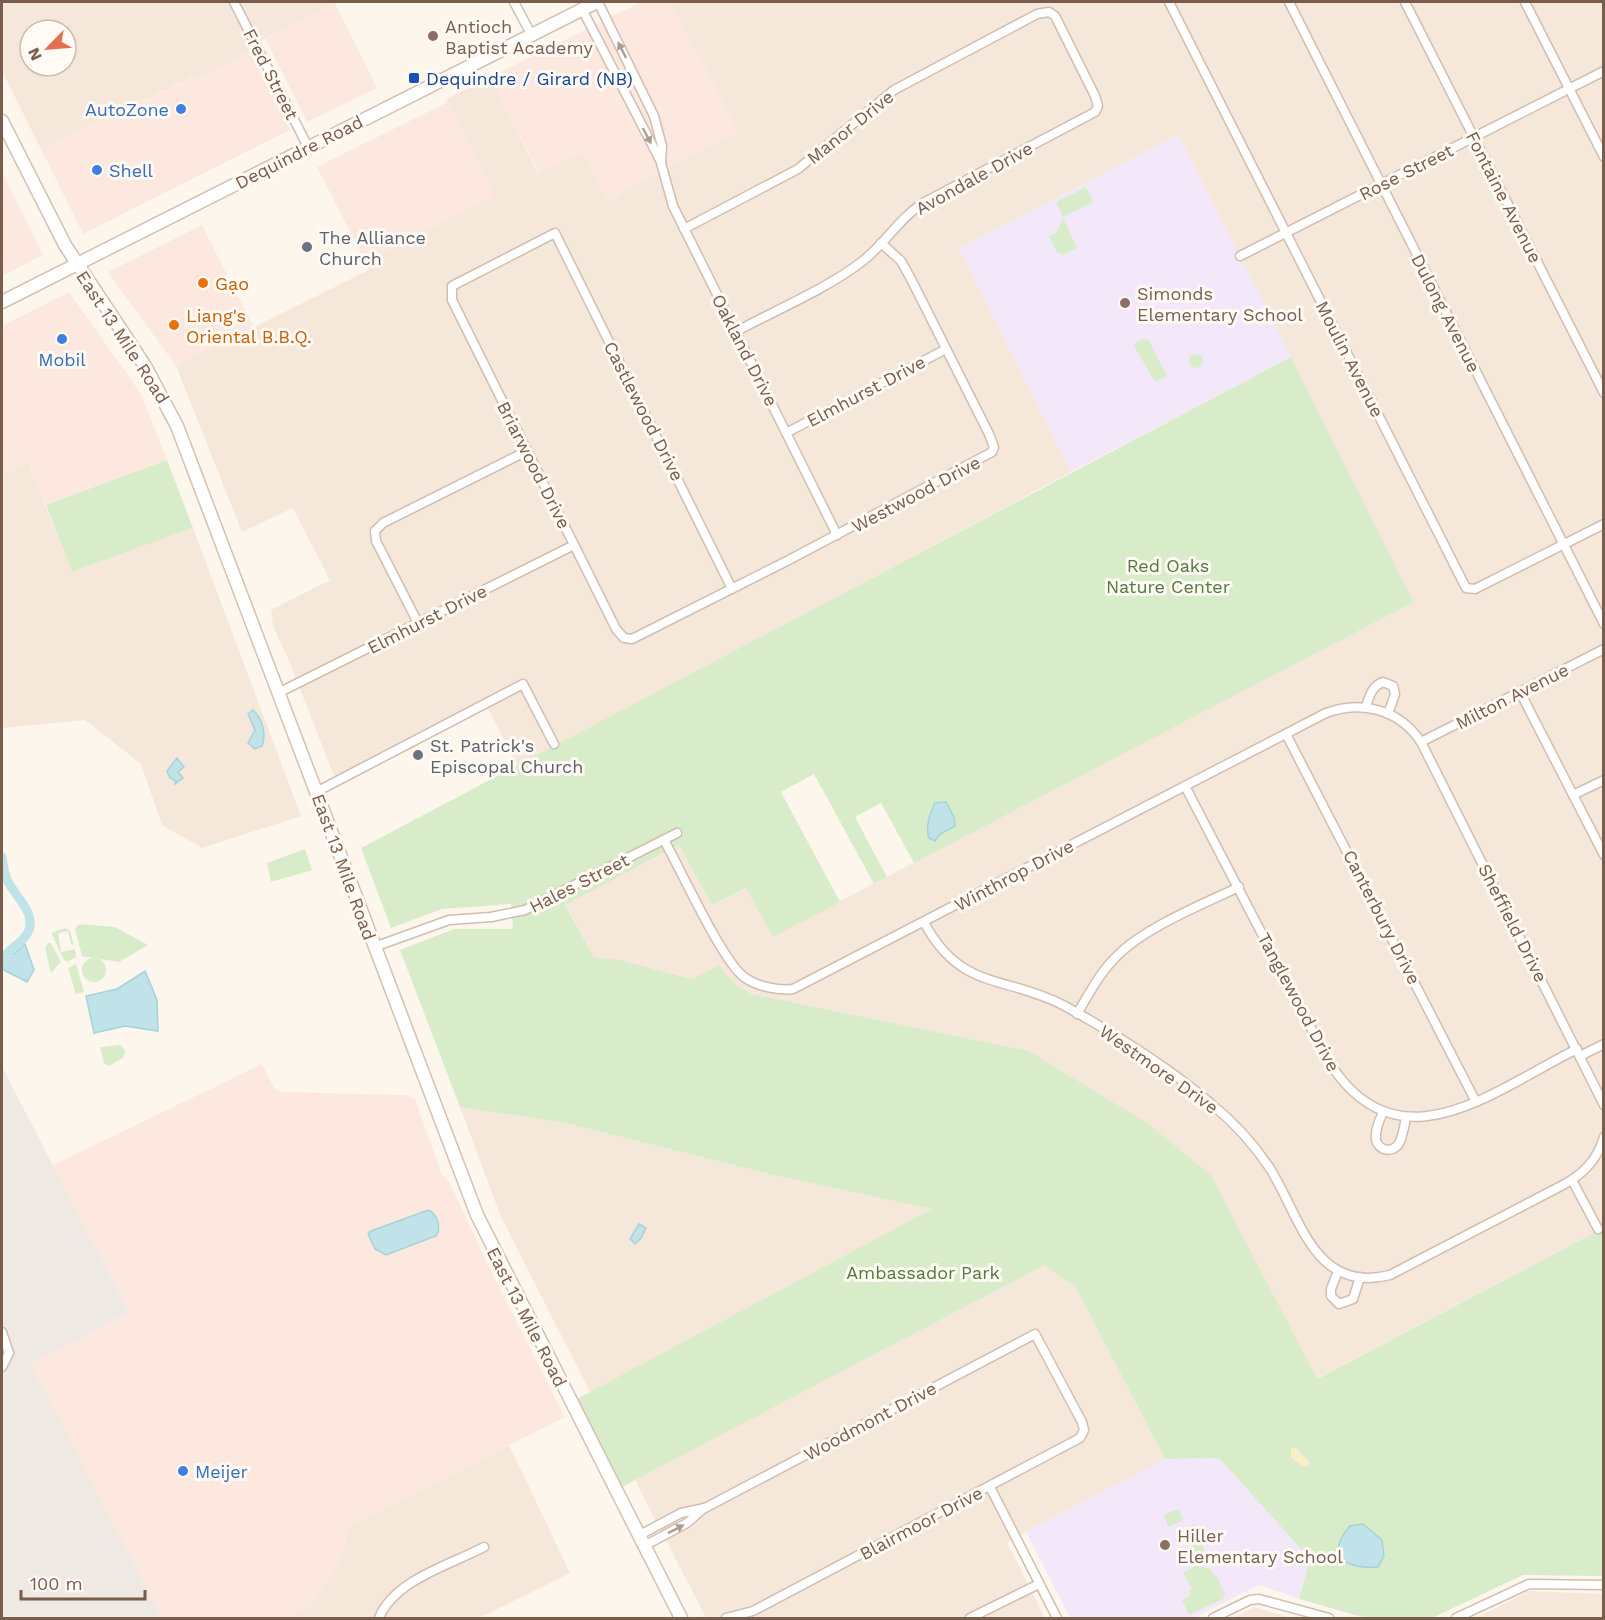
<svg xmlns="http://www.w3.org/2000/svg" width="1605" height="1620" font-family="'Work Sans',sans-serif">
<rect width="100%" height="100%" fill="#fdf6ec"/>
<g fill="#f5e8da" fill-rule="evenodd">
<path d="M2,2H338L265,38L250,52L196,80L194,76L144,101L142,98L41,149L2,71ZM30,30H66V66H30Z"/>
<path d="M671,2H1603V1228L1316,1379L1211,1175L1146,1123L1029,1051L752,994L736,985L719,965L693,979L620,960L594,957L565,904L680,845L712,905L746,888L773,936L1414,602L1178,135L959,249L1071,472L518,767L488,708L338,786L289,661L273,626L271,610L330,580L293,508L242,532L176,366L369,270L365,261L494,196L446,99L491,77L538,173L583,152L607,200L673,165Z"/>
<path d="M28,462L72,572L193,528L301,816L202,848L162,825L141,764L85,720L2,728V475Z"/>
<path d="M460,1107L565,1123L769,1174L933,1209L590,1392L501,1217Z"/>
<path d="M1045,1265L1076,1288L1165,1459L1007,1542L1045,1618H706L635,1480Z"/>
<path d="M509,1445L570,1573L479,1618H287L309,1607L339,1561L349,1525Z"/>
<path d="M1529,1591L1603,1594V1618H1476Z"/>
<path d="M1255,1607L1292,1618H1233Z"/>
</g>
<g fill="#fde8e0">
<path d="M641,2H671L738,132L606,200L583,152L539,173L491,77Z"/>
<path d="M335,3L377,88L307,122L265,38Z"/>
<path d="M250,52L290,130L83,234L41,149L142,98L145,101L195,76L196,79Z"/>
<path d="M448,102L495,196L365,261L317,167Z"/>
<path d="M2,172L43,255L2,276Z"/>
<path d="M202,225L254,328L176,366L108,272Z"/>
<path d="M69,292L141,394L167,460L46,505L28,462L2,475V326Z"/>
<path d="M262,1064L274,1088L280,1092L406,1095L415,1099L442,1175L450,1183L490,1269L565,1417L349,1525L339,1561L323,1591L309,1607L287,1618H162L29,1362L129,1312L53,1165Z"/>
</g>
<path fill="#efe9e4" d="M2,1067L129,1312L30,1363L162,1618H2Z"/>
<g fill="#f3e8fa">
<path d="M1178,135L1291,357L1071,472L959,249Z"/>
<path d="M1219,1458L1310,1559L1299,1599L1259,1585L1193,1618H1070L1026,1532L1165,1459Z"/>
</g>
<g fill="#d8ecc9">
<path d="M1086,187L1093,202L1063,217L1056,202Z"/>
<path d="M1063,218L1077,248L1063,255L1057,253L1049,236L1056,233Z"/>
<path d="M1143,339L1149,341L1167,376L1155,382L1133,344Z"/>
<circle cx="1196" cy="361" r="7"/>
<path d="M1291,357L1414,602L914,863L881,803L855,817L887,877L874,884L814,774L781,792L840,902L773,937L746,888L712,905L679,845L565,905L594,957L620,960L692,979L719,965L736,985L752,994L1029,1051L1147,1123L1211,1175L1317,1379L1603,1228V1576L1523,1575L1432,1618H1366L1299,1599L1310,1559L1219,1458L1165,1459L1076,1288L1045,1265L616,1490L571,1402L932,1209L769,1174L565,1123L460,1107L400,950L454,929H513L511,904L442,909L391,928L361,848Z"/>
<path d="M167,460L193,528L72,572L46,505Z"/>
<path d="M305,849L312,870L271,882L267,863Z"/>
<path d="M79,924L115,927L148,945L119,962L82,956L75,929Z"/>
<path d="M65,928L70,931L74,945L71,944L68,931L58,933L61,952L75,949L76,957L67,962L64,960L52,935L53,932Z"/>
<path d="M48,943H51L61,962L51,973L45,948Z"/>
<circle cx="94" cy="970" r="12"/>
<path d="M76,964L84,992L76,994L68,968Z"/>
<path d="M120,1045L125,1050L124,1057L109,1066L104,1063L100,1047Z"/>
<path d="M1178,1509L1184,1520L1168,1527L1164,1515Z"/>
<path d="M1194,1524L1203,1538L1200,1541L1205,1552L1197,1556L1184,1529Z"/>
<path d="M1201,1563L1203,1567L1210,1569L1214,1576L1216,1575L1225,1594L1223,1599L1189,1615L1182,1600L1191,1595L1189,1590L1192,1588L1183,1573Z"/>
</g>
<path fill="#fcefc7" d="M1296,1448L1309,1462L1308,1466L1303,1467L1291,1457V1449Z"/>
<g fill="#bfe3e8" stroke="#a5d3da" stroke-width="1.5">
<path d="M253,710C262,718 267,734 262,746L255,749L248,743L255,730L248,714Z"/>
<path d="M177,758L184,767L178,772L183,778L175,784L176,781L170,778L167,771Z"/>
<path d="M946,802L954,817L955,826L940,834L935,841L929,838C925,826 930,814 935,803Z"/>
<path d="M25,944L34,970L27,982L2,969L7,951L14,954Z"/>
<path d="M145,971L157,1000L158,1031L125,1026L94,1033L86,996L117,989Z"/>
<path d="M428,1210C437,1213 442,1228 436,1236L386,1255L375,1249L368,1234L371,1231Z"/>
<path d="M639,1224L646,1228L641,1238L635,1244L630,1239Z"/>
<path d="M1363,1524L1382,1540L1384,1556L1378,1567C1347,1569 1323,1557 1350,1526Z"/>
</g>
<g fill="none" stroke-linecap="round" stroke-linejoin="round">
<path stroke="#bfe3e8" stroke-width="9" d="M2,857C3,864 4,872 7,880C14,895 39,915 27,934C19,946 8,948 2,961"/>
<defs>
<g id="street">
<path d="M234,2L308,147"/>
<path d="M514,2L531,34"/>
<path d="M598,2L654,116L662,146L661,163L673,206L837,535"/>
<path d="M1169,2L1466,588L1475,589L1604,524"/>
<path d="M1289,2L1604,624"/>
<path d="M1405,2L1604,393"/>
<path d="M1525,2L1604,157"/>
<path d="M582,9L661,162"/>
<path d="M684,229L798,169L894,90L1037,14L1049,12L1055,16L1095,96L1098,106L1095,112L923,203C898,219 884,246 860,263C826,289 774,311 735,332"/>
<path d="M1240,256L1604,71"/>
<path d="M786,433L946,349"/>
<path d="M732,589L555,233L452,286V300L616,629L624,638L632,639L787,561L992,452L994,447L989,434L911,279L901,261L881,243"/>
<path d="M418,623L376,541L375,531L383,523L527,451"/>
<path d="M1520,692L1604,855"/>
<path d="M278,693L574,545"/>
<path d="M1366,706C1370,695 1372,686 1383,682L1393,686L1395,694L1388,714"/>
<path d="M1286,734L1476,1102"/>
<path d="M1421,742L1604,649"/>
<path d="M1185,786L1326,1057C1395,1173 1491,1092 1577,1049"/>
<path d="M316,792L523,684L554,744"/>
<path d="M1573,795L1604,780"/>
<path d="M664,840C680,868 722,961 744,977C756,986 778,991 793,989L1326,713C1361,700 1399,709 1421,742L1604,1105"/>
<path d="M924,922C960,991 1005,975 1063,1005C1109,1030 1171,1069 1210,1103C1234,1122 1254,1144 1271,1170C1301,1219 1315,1294 1390,1275L1561,1186C1582,1175 1597,1161 1604,1137"/>
<path d="M374,947L449,920L491,917L525,910L677,833"/>
<path d="M1077,1014C1089,994 1100,972 1117,956C1144,928 1203,904 1239,887"/>
<path d="M1580,1056L1604,1044"/>
<path d="M1383,1112C1380,1119 1376,1127 1376,1135C1374,1148 1389,1155 1398,1145C1403,1138 1404,1126 1406,1118"/>
<path d="M1572,1180L1598,1229"/>
<path d="M1338,1271L1331,1289V1296L1339,1304L1353,1299L1360,1277"/>
<path d="M2,1332L9,1353L2,1367"/>
<path d="M990,1487L1057,1618"/>
<path d="M638,1536L681,1513L705,1508L1035,1334L1082,1422L1084,1430L1080,1438L753,1611L726,1618"/>
<path d="M644,1546L687,1523L704,1508"/>
<path d="M379,1618C394,1580 450,1565 484,1547"/>
<path d="M970,1618L1039,1584"/>
<path d="M1213,1618L1250,1600L1259,1599L1329,1618"/>
<path d="M1456,1618L1529,1584L1604,1585"/>
</g>
<g id="secondary">
<path d="M2,121L65,245L145,366L177,426L477,1215L681,1618"/>
<path d="M2,302L597,2"/>
</g>
</defs>
<use href="#street" stroke="#d1beb0" stroke-width="11"/>
<use href="#secondary" stroke="#d6c0b0" stroke-width="15"/>
<use href="#street" stroke="#fff" stroke-width="8"/>
<use href="#secondary" stroke="#fff" stroke-width="12"/>
</g>
<defs><path id="oneway-solid" d="M-6-.8H1V-3.2L6.5 0L1 3.2V.8H-6Z" transform="scale(1.5)"/></defs>
<g fill="#af9d94">
<use href="#oneway-solid" transform="translate(622 50) rotate(-117)"/>
<use href="#oneway-solid" transform="translate(647 136) rotate(62)"/>
<use href="#oneway-solid" transform="translate(676 1529) rotate(-27)"/>
</g>
<g fill="#8d6e63" stroke="#fffaf3" stroke-width="2">
<circle cx="433" cy="36" r="6"/>
<circle cx="1125" cy="303" r="6"/>
<circle cx="1165" cy="1545" r="6"/>
</g>
<rect fill="#1a4fb4" stroke="#fffaf3" stroke-width="2" x="408" y="72" width="12" height="12" rx="3"/>
<g fill="#3f7fe0" stroke="#fffaf3" stroke-width="2">
<circle cx="181" cy="109" r="6"/>
<circle cx="97" cy="170" r="6"/>
<circle cx="62" cy="339" r="6"/>
<circle cx="183" cy="1471" r="6"/>
</g>
<g fill="#6b7280" stroke="#fffaf3" stroke-width="2">
<circle cx="307" cy="247" r="6"/>
<circle cx="418" cy="755" r="6"/>
</g>
<g fill="#e8710a" stroke="#fffaf3" stroke-width="2">
<circle cx="203" cy="283" r="6"/>
<circle cx="174" cy="325" r="6"/>
</g>
<g text-anchor="middle" dominant-baseline="central" stroke-width="6" stroke-linejoin="round" paint-order="stroke">
<g font-size="18" fill="#785e54" stroke="#fffaf3" text-anchor="start">
<text x="445" y="26">Antioch<tspan x="445" dy="21">Baptist Academy</tspan></text>
<text x="1137" y="293">Simonds<tspan x="1137" dy="21">Elementary School</tspan></text>
<text x="1177" y="1535">Hiller<tspan x="1177" dy="21">Elementary School</tspan></text>
</g>
<g font-size="18" fill="#7a5c4d" stroke="#fffaf3">
<text transform="translate(271 74) rotate(63)">Fred Street</text>
<text transform="translate(850 127) rotate(-39)">Manor Drive</text>
<text transform="translate(299 152) rotate(-27)">Dequindre Road</text>
<text transform="translate(1406 172) rotate(-27)">Rose Street</text>
<text transform="translate(974 178) rotate(-29)">Avondale Drive</text>
<text transform="translate(1504 197) rotate(63)">Fontaine Avenue</text>
<text transform="translate(1446 313) rotate(63)">Dulong Avenue</text>
<text transform="translate(123 337) rotate(57)">East 13 Mile Road</text>
<text transform="translate(745 350) rotate(63)">Oakland Drive</text>
<text transform="translate(1350 359) rotate(63)">Moulin Avenue</text>
<text transform="translate(866 391) rotate(-28)">Elmhurst Drive</text>
<text transform="translate(644 411) rotate(63)">Castlewood Drive</text>
<text transform="translate(534 465) rotate(63)">Briarwood Drive</text>
<text transform="translate(916 494) rotate(-28)">Westwood Drive</text>
<text transform="translate(427 619) rotate(-27)">Elmhurst Drive</text>
<text transform="translate(1512 696) rotate(-27)">Milton Avenue</text>
<text transform="translate(344 867) rotate(70)">East 13 Mile Road</text>
<text transform="translate(1014 875) rotate(-28)">Winthrop Drive</text>
<text transform="translate(579 883) rotate(-27)">Hales Street</text>
<text transform="translate(1382 917) rotate(63)">Canterbury Drive</text>
<text transform="translate(1513 923) rotate(63)">Sheffield Drive</text>
<text transform="translate(1299 1002) rotate(62)">Tanglewood Drive</text>
<text transform="translate(1159 1069) rotate(35)">Westmore Drive</text>
<text transform="translate(527 1317) rotate(63)">East 13 Mile Road</text>
<text transform="translate(870 1421) rotate(-28)">Woodmont Drive</text>
<text transform="translate(921 1523) rotate(-28)">Blairmoor Drive</text>
</g>
<g font-size="18" fill="#164399" stroke="#fffaf3" text-anchor="start">
<text x="426" y="78">Dequindre / Girard (NB)</text>
</g>
<g font-size="18" fill="#366cbe" stroke="#fffaf3" text-anchor="start">
<text x="169" y="109" text-anchor="end">AutoZone</text>
<text x="109" y="170">Shell</text>
<text x="62" y="359" text-anchor="middle">Mobil</text>
<text x="195" y="1471">Meijer</text>
</g>
<g font-size="18" fill="#5b616d" stroke="#fffaf3" text-anchor="start">
<text x="319" y="237">The Alliance<tspan x="319" dy="21">Church</tspan></text>
<text x="430" y="745">St. Patrick's<tspan x="430" dy="21">Episcopal Church</tspan></text>
</g>
<g font-size="18" fill="#c56008" stroke="#fffaf3" text-anchor="start">
<text x="215" y="283">Gạo</text>
<text x="186" y="315">Liang's<tspan x="186" dy="21">Oriental B.B.Q.</tspan></text>
</g>
<g font-size="18" fill="#537a41" stroke="#fffaf3">
<text x="1168" y="565">Red Oaks<tspan x="1168" dy="21">Nature Center</tspan></text>
<text x="923" y="1272">Ambassador Park</text>
</g>
</g>
<rect width="1605" height="1620" fill="none" stroke="#7a5c4d" stroke-width="6"/>
<g transform="translate(48 48) rotate(245)"><circle r="28" fill="#fffaf3" stroke="#cabbb1" stroke-width="1.5"/>
<path d="M0-4.5L10 22L0 15L-10 22Z" fill="#e76f51"/>
<text y="-9" font-size="16" font-weight="bold" text-anchor="middle" fill="#7a5c4d">N</text>
</g>
<path d="M21 1590v9h124v-9" fill="none" stroke="#7a5c4d" stroke-width="3"/>
<text x="30" y="1590" font-size="18" fill="#7a5c4d" stroke="#fffaf3" stroke-width="4.5" paint-order="stroke">100 m</text>
</svg>
